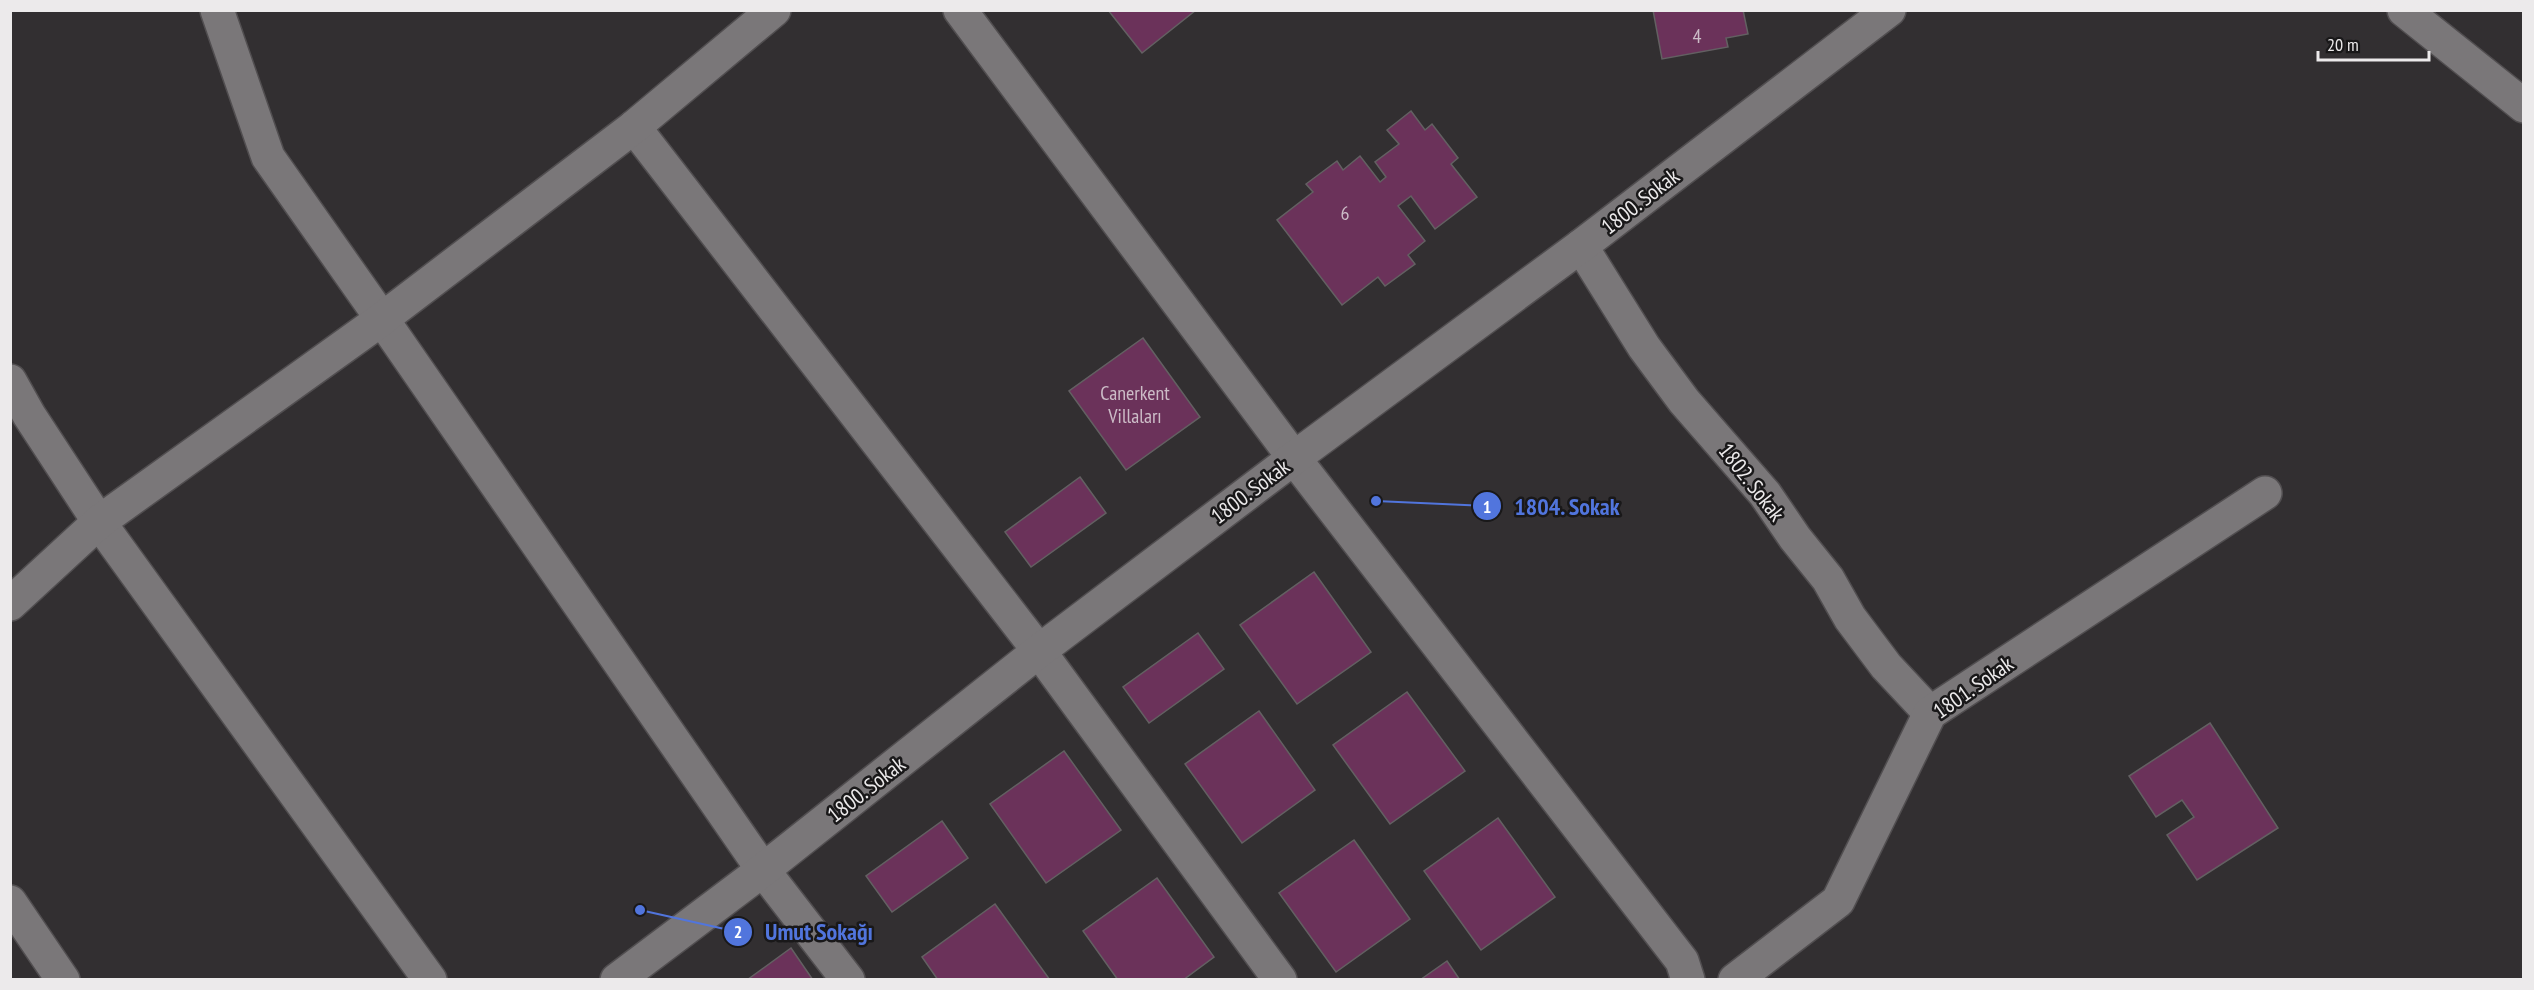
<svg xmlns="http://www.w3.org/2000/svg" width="2534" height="990" font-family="'PT Sans Narrow',sans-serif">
<rect width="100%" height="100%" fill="#322f31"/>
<g fill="#6b325a" stroke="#636062" stroke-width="1.5">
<path d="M1108,10H1196L1142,53Z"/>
<path d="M1653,10H1743L1748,34L1726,38L1728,47L1662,59Z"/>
<path d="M1411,111L1425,130L1432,124L1458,158L1451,164L1477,197L1435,229L1411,196L1398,206L1425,241L1408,255L1415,264L1385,286L1378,277L1342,305L1277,220L1313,192L1306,184L1337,161L1343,170L1360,156L1380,182L1386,177L1375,162L1399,144L1387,130Z"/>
<path d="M1143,338L1200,417L1126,470L1069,391Z"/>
<path d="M1080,477L1106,513L1031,567L1005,532Z"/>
<path d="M1314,572L1371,652L1297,704L1240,625Z"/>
<path d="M1198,633L1224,669L1149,723L1123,687Z"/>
<path d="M1407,692L1465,771L1390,824L1333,745Z"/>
<path d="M1259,711L1315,790L1242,843L1185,764Z"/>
<path d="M2210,723L2278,828L2197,880L2167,835L2194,817L2182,800L2156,817L2129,776Z"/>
<path d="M1064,751L1121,830L1046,883L990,804Z"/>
<path d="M1498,818L1555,897L1481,950L1424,871Z"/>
<path d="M942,821L968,858L892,912L866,876Z"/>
<path d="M1354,840L1410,919L1336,972L1279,893Z"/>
<path d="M1157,878L1214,957L1183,980H1118L1083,931Z"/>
<path d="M995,904L1050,980H938L922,957Z"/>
<path d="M791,948L813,980H747Z"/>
<path d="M1447,961L1460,980H1420Z"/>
</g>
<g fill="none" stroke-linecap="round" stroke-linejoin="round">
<defs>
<g id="minor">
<path d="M217,10L268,157L382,319L763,870L848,980"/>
<path d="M960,10L1294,458L1682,961L1688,980"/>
<path d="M2404,10L2524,106"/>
<path d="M634,127L1039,651L1280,980"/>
<path d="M1581,246L1644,347L1684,401L1765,494L1795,538L1828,579L1850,618L1886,666L1930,713"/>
<path d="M10,381L29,415L99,522L430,980"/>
<path d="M10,604L99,522L382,319L634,127L774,10"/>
<path d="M10,902L63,980"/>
<path d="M617,980L763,870L1039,651L1294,458L1581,246L1889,10"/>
<path d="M1735,980L1838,901L1930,713L2265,493"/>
</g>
</defs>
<use href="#minor" stroke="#514e50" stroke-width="36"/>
<use href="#minor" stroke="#7a7779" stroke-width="33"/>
</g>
<g text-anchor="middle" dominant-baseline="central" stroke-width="5" stroke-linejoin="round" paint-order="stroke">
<g font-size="20" fill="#ccbcc7">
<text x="1697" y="36">4</text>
<text x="1345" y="213">6</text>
<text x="1135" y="393">Canerkent<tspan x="1135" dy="23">Villaları</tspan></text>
</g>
<g font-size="22" fill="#eceaeb" stroke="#191819">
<text transform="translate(1640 201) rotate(-38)">1800. Sokak</text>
<text transform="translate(1752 482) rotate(52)">1802. Sokak</text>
<text transform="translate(1250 491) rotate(-37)">1800. Sokak</text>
<text transform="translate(1973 687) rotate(-35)">1801. Sokak</text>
<text transform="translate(866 789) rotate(-38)">1800. Sokak</text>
</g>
</g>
<path fill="none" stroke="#5175dd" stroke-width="2" d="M1376 501L1487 506M640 910L738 932"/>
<g fill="#5175dd" stroke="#191819" stroke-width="2">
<circle cx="1376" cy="501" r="6"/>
<circle cx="640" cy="910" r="6"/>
<circle cx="1487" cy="506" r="15"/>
<circle cx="738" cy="932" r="15"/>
</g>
<g font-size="18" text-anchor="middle" font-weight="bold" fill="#fff">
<text x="1487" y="513">1</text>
<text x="738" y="938">2</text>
</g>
<g font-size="24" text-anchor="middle" font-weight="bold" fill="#5175dd" stroke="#191819" stroke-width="5" stroke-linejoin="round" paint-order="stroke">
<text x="1567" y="515">1804. Sokak</text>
<text x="819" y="940">Umut Sokağı</text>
</g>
<rect width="2534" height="990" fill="none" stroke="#eceaeb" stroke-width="24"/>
<path d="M2318 51v9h111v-9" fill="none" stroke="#eceaeb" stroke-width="3"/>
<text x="2327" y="51" font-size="18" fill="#eceaeb" stroke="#191819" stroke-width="4.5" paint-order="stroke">20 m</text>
</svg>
